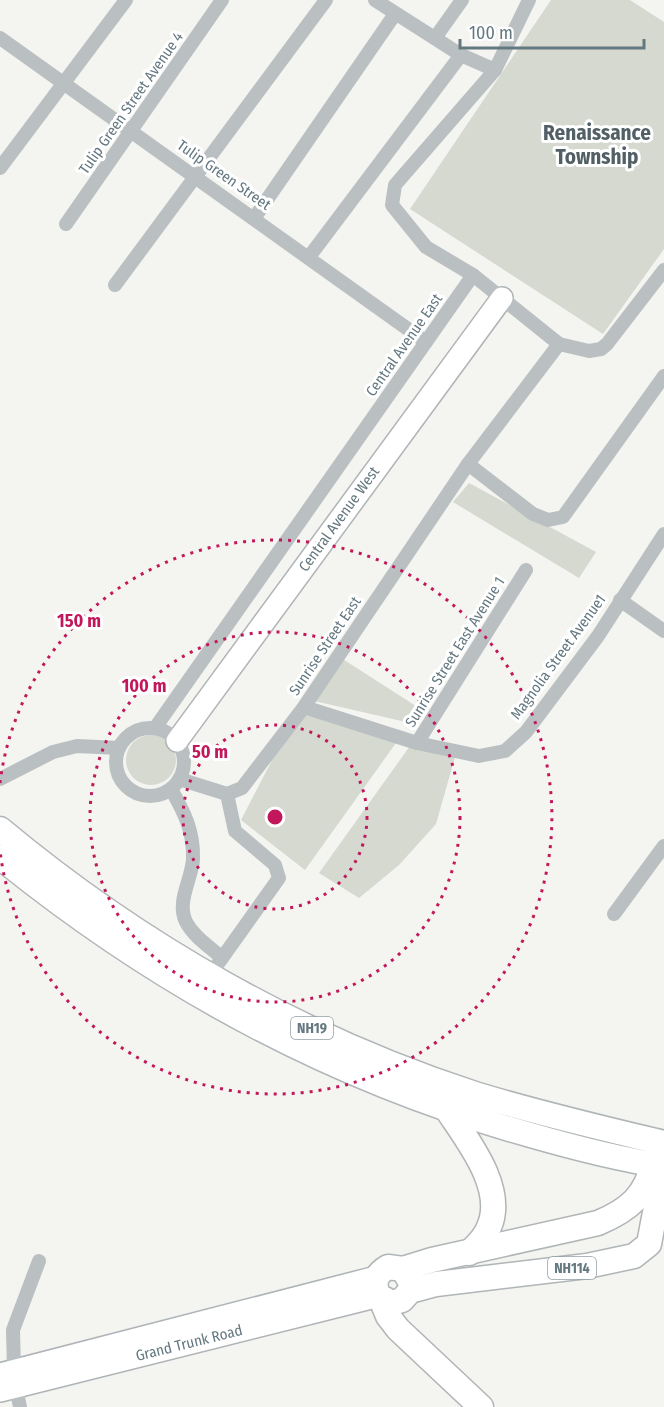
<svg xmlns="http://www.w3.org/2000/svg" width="664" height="1407" font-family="'Fira Sans Condensed',sans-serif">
<rect width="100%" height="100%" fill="#f4f4f0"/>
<g fill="#d5d9d0">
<path d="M551,0H630L664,22V249L603,334L410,209Z"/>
<path d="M469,483L596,552L579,578L453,502Z"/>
<path d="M338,656L419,708L406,722L310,700Z"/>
<path d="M297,712L396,743L305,870L241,820Z"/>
<path d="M420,732L455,757L436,824L399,865L359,898L319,873Z"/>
<circle cx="151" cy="760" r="25"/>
</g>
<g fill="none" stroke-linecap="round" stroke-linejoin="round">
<defs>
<g id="primary">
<path d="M177,741L502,298"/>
<path d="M0,1374L376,1277"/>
<path d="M0,1391L379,1296"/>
</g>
<g id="highway">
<path d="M0,829C139,945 302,1038 475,1094C537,1113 601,1128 664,1143"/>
<path d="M0,857C158,985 330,1079 527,1134C572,1147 617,1159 664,1166"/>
<path d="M448,1111C468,1141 506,1189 489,1227C485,1238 477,1245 469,1253"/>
<path d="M403,1269L432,1260L598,1223C629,1210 647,1195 653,1162"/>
<path d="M410,1291L411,1283L403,1269L388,1267C376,1274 372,1283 379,1296L392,1303L402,1300L410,1291L436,1284L587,1266L634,1256L649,1244L664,1165"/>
<path d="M381,1299L388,1316L398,1329L481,1407"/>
</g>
</defs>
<use href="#primary" stroke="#aeb4b7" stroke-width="24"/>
<use href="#highway" stroke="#b0b5b7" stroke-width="27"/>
<g stroke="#bac0c2" stroke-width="14">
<path d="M375,0L461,55L495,70"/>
<path d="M0,38L426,342"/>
<path d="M435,38L462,0"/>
<path d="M0,168L126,0"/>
<path d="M255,217L395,14"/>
<path d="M66,224L222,0"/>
<path d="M309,257L461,55"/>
<path d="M473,275L559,344L589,351L601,349L607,344L664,270"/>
<path d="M115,285L326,0"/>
<path d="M468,464L559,344"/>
<path d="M620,600L664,631"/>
<path d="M304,707L417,743L526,570"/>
<path d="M155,728L473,275L426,247L392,205L395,185L495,70L529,0"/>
<circle cx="150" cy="762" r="34"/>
<path d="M417,743L479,756L505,751L526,732L598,636L664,534"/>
<path d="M0,779L53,752L77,746L119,748"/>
<path d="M179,779L227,794L242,788L304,707L468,464L533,514L548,520L563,517L664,376"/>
<path d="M171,789C184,812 194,831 193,859C192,879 176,902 186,922C194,937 210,947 222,958"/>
<path d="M614,914L664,846"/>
<path d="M210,975L279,878L275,865L235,831L227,794"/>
<path d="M14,1370L13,1330L39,1261"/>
<path d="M16,1387L20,1407"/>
</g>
<use href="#primary" stroke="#fff" stroke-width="21"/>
<use href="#highway" stroke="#fff" stroke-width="24"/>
</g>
<g fill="none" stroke="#c2185b" stroke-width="3" stroke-dasharray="3 6">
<circle cx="275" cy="817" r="92"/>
<circle cx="275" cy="817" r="185"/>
<path d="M0 783A277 277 0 1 1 0 851"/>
</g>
<g text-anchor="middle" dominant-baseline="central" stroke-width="6" stroke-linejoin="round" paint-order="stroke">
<g fill="#fff" stroke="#92a0a6" stroke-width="1.5">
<rect x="291" y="1017" width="42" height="22" rx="4.5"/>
<rect x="548" y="1257" width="48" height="22" rx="4.5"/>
</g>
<g font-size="14" font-weight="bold" fill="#647880">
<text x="312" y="1028">NH19</text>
<text x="572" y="1268">NH114</text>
</g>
<g font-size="15" fill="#647880" stroke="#fff">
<text transform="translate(131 103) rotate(-55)">Tulip Green Street Avenue 4</text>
<text transform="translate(224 175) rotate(35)">Tulip Green Street</text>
<text transform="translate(404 345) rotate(-55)">Central Avenue East</text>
<text transform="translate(339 519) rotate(-54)">Central Avenue West</text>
<text transform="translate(325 646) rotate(-56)">Sunrise Street East</text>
<text transform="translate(455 652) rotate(-58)">Sunrise Street East Avenue 1</text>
<text transform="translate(558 657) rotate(-54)">Magnolia Street Avenue1</text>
<text transform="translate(189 1343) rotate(-14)">Grand Trunk Road</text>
</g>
<g font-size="21" font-weight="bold" fill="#526066" stroke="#fff">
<text x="597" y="133">Renaissance<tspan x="597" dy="24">Township</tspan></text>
</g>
</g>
<circle cx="275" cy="817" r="9" fill="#c2185b" stroke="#fff" stroke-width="3"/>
<g font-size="18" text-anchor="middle" font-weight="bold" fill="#c2185b" stroke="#fff" stroke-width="6" stroke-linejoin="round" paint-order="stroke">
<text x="79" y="627">150 m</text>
<text x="144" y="692">100 m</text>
<text x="210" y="758">50 m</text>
</g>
<path d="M460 39v9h184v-9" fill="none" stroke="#647880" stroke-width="3"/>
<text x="469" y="39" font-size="18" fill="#647880" stroke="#ffffff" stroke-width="4.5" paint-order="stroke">100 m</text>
</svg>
